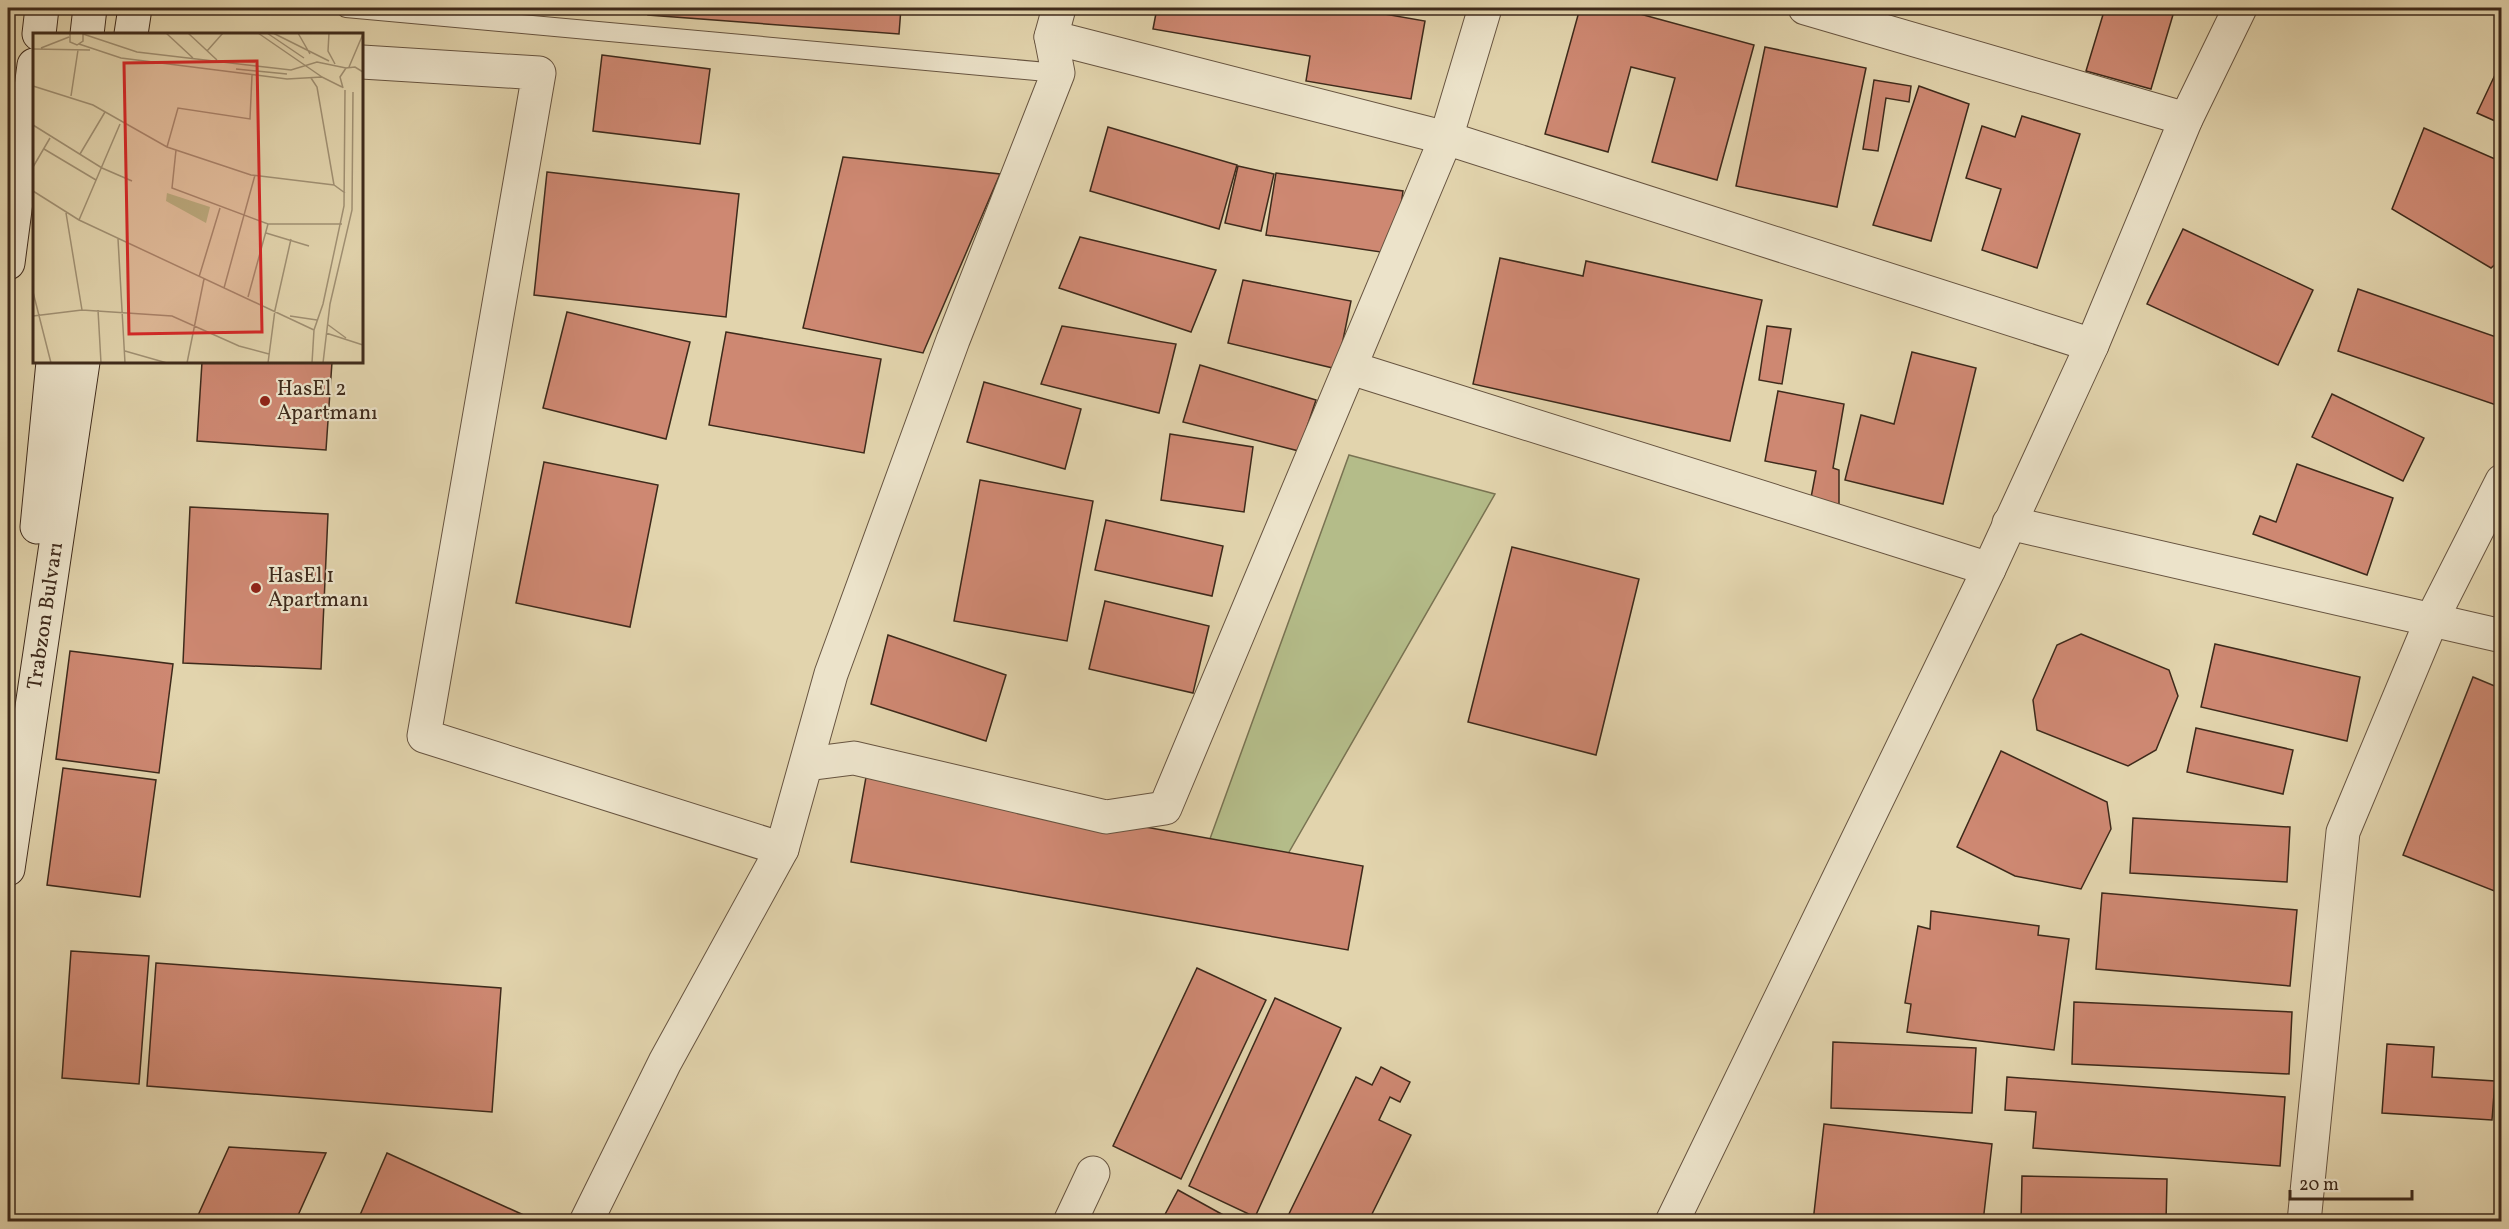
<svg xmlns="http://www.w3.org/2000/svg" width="2509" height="1229" font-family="Vollkorn,serif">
<rect width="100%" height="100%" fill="#e2d4ad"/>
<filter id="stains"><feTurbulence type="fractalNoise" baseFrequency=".00333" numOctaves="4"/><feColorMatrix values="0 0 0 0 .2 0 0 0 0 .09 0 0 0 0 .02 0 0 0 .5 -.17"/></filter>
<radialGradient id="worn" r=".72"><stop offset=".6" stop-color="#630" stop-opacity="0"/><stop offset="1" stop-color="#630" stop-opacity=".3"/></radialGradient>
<path fill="#b4bc89" stroke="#797352" stroke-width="1.5" d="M1349,455L1495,494L1281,866L1203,858Z"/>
<g fill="#ce8872" stroke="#3e2a1b" stroke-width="1.5">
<path d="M648,8H901L899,34L648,15Z"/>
<path d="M1157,8H1350L1425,21L1411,99L1306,81L1310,56L1153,29Z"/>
<path d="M1580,8H1618L1754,45L1717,180L1652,162L1675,78L1631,67L1608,152L1545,134Z"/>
<path d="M2105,8H2175L2151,89L2086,71Z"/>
<path d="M1765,47L1866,68L1837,207L1736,186Z"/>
<path d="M602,55L710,69L700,144L593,131Z"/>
<path d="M2502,60V124L2477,113Z"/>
<path d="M1874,80L1911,86L1909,102L1886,98L1878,151L1863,149Z"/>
<path d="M1919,86L1969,104L1931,241L1873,225Z"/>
<path d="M2022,116L2080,134L2037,268L1982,250L2001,189L1966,178L1982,126L2015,137Z"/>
<path d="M1108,127L1237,165L1219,229L1090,191Z"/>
<path d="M2424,128L2502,162V258L2491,268L2392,209Z"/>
<path d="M843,157L1000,174L923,353L803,328Z"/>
<path d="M1238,166L1274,174L1261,231L1225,223Z"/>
<path d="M547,172L739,194L726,317L534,295Z"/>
<path d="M1276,173L1403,191L1394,254L1266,235Z"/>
<path d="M2183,229L2313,290L2278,365L2147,304Z"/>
<path d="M1080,237L1216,270L1191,332L1059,288Z"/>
<path d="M1500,258L1583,276L1586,261L1762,300L1730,441L1473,384Z"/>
<path d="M1243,280L1351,301L1337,369L1228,343Z"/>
<path d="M2358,289L2502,339V407L2338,351Z"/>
<path d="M567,312L690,342L666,439L543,408Z"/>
<path d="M1062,326L1176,344L1159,413L1041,384Z"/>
<path d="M1767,326L1791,329L1782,384L1759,380Z"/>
<path d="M726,332L881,359L864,453L709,425Z"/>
<path d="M1912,352L1976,368L1943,504L1845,480L1861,415L1894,424Z"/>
<path d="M202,362H332L326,450L197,441Z"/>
<path d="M1200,365L1316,400L1299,451L1183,422Z"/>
<path d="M984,382L1081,409L1065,469L967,442Z"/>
<path d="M1778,391L1844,404L1833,468L1839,470V509L1810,503L1816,471L1765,461Z"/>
<path d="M2332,394L2424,438L2403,481L2312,437Z"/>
<path d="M1170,434L1253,447L1244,512L1161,500Z"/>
<path d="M544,462L658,485L630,627L516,603Z"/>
<path d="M2297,464L2393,498L2367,575L2253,534L2260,516L2276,522Z"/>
<path d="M980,480L1093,501L1067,641L954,621Z"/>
<path d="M190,507L328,514L321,669L183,663Z"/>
<path d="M1106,520L1223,546L1212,596L1095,570Z"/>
<path d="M1512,547L1639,579L1596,755L1468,722Z"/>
<path d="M1105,601L1209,626L1193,693L1089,669Z"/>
<path d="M2081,634L2169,670L2178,696L2156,750L2128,766L2037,730L2033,700L2057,645Z"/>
<path d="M888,635L1006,675L986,741L871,704Z"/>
<path d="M2215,644L2360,677L2347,741L2201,707Z"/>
<path d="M70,651L173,664L159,773L56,759Z"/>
<path d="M2473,677L2502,689V894L2403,855Z"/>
<path d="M2196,728L2293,750L2283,794L2187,772Z"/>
<path d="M2001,751L2107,802L2111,829L2081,889L2015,876L1957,847Z"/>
<path d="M63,768L156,780L140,897L47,885Z"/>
<path d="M866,777L1363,866L1348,950L851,862Z"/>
<path d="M2133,818L2290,827L2287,882L2130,873Z"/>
<path d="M2102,893L2297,910L2290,986L2096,969Z"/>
<path d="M1931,911L2039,926L2038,935L2069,939L2054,1050L1907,1032L1911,1004L1905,1003L1918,926L1930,929Z"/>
<path d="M71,951L149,956L139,1084L62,1078Z"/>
<path d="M156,963L501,988L492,1112L147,1086Z"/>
<path d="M1197,968L1266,1000L1181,1179L1113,1146Z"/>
<path d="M1275,998L1341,1028L1255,1217L1189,1186Z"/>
<path d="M2074,1002L2292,1012L2289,1074L2072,1064Z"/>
<path d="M1833,1042L1976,1048L1972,1113L1831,1108Z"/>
<path d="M2387,1044L2434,1047L2432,1077L2495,1081L2492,1120L2382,1113Z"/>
<path d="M1381,1067L1410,1082L1400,1102L1390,1097L1379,1120L1411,1135L1368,1222H1285L1356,1077L1372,1085Z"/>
<path d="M2007,1077L2285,1097L2280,1166L2033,1148L2036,1112L2005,1110Z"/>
<path d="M1824,1124L1992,1144L1983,1222H1813Z"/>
<path d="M229,1147L326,1153L295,1222H195Z"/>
<path d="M387,1153L528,1217L526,1222H357Z"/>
<path d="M2022,1176L2167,1179L2166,1222H2021Z"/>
<path d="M1178,1190L1236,1222H1161Z"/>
</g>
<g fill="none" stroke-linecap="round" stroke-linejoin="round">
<defs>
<path id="service" d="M346,8L1058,73"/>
<g id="minor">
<path d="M1805,8L2186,119"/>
<path d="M1051,37L1446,138L2092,345"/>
<path d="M362,62L539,73L424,736L782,849"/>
<path d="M1351,368L1989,569"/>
<path d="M2009,523L2502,636"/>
<path d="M807,764L854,758L1106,817L1165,808L1446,138L1485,8"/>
<path d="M586,1222L665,1062L782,849L831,674L953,340L1058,73L1051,37L1059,8"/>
<path d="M1070,1222L1093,1173"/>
<path d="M2304,1222L2343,832L2432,619L2502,481"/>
</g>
<path id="tertiary" d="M1672,1222L1989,569L2092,345L2186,119L2240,8"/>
<g id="secondary">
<path d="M39,34L42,8"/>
<path d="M87,34L90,8"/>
<path d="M131,34L135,8"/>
<path d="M8,263L34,65"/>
<path d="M37,527L53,362"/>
<path id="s1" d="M8,869L83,362"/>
</g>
</defs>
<use href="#service" stroke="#675440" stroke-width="20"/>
<use href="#minor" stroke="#675440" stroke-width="35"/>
<use href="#tertiary" stroke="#675440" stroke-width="35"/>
<use href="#secondary" stroke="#3e2a1b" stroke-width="35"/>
<use href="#service" stroke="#ece3ca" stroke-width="18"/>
<use href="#minor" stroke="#ece3ca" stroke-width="33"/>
<use href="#tertiary" stroke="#ece3ca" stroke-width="33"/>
<use href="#secondary" stroke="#ece3ca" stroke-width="33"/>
</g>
<g fill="#8f2418" stroke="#ece3ca" stroke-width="2">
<circle cx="265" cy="401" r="6"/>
<circle cx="256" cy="588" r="6"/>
</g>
<g text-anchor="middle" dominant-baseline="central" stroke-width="4.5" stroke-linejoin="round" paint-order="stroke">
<g font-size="21" fill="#3e2a1b" stroke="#ece3ca" text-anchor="start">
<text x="277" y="389">HasEl 2<tspan x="277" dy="24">Apartmanı</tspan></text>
<text x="268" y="576">HasEl 1<tspan x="268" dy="24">Apartmanı</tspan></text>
</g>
<g font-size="21" fill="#3e2a1b" stroke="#ece3ca">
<text stroke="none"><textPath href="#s1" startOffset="256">Trabzon Bulvarı</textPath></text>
</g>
</g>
<g transform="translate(33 33)">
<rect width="330" height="330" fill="#e2d4ad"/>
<path d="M134,160L177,174L173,190L133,168Z" fill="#b4bc89"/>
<path fill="none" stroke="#a09073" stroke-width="1.5" d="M37,0V9L44,12L50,8V0M133,0L160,25M155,0L184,27M225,0L289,44M234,0L271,25M240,0L296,28M265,0L277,21M296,0L295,18L302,31M50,1L104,19L258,37L284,29L313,35M46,11L88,25L254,46L289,44L309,54M8,15L36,4M0,16L57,17M174,18L190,0M316,34L330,1M203,36L254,41M278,45L284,54L301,152M0,53L60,72L134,114L218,142L301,152L312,160M310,55L307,44L313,35L322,34L330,39M38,63L45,17M0,92L69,135L99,148M134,114L145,75L217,86L219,42M11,116L63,147M143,117L139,155L235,191H309M47,121L72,79M0,134L17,105M0,158L46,187L281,297M33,180L49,277M46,187L87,91M233,200L276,213M85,206L92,330M166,244L187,175M191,255L222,142M0,259L18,330M215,264L235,191M65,277L68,330M0,283L49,277L139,283L206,313L236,321M257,283L284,287M294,291L313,305M293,300L330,312M92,318L134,330M154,330L171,246M235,330L242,277L258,206M279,330L281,297L290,271L311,173L312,57M290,330L297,271L319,177L320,59"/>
<path fill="#d62828" fill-opacity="0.15" stroke="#d62828" stroke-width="3" d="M224,28L229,299L96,301L91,30Z"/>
<rect width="330" height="330" fill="none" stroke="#3e2a1b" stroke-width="3"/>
</g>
<rect width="2509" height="1229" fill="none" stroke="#e2d4ad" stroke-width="30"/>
<rect x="9" y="9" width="2491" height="1211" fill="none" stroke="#3e2a1b" stroke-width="3"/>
<rect x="15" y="15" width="2479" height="1199" fill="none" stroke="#3e2a1b" stroke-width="1.5"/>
<path d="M2290 1190v9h122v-9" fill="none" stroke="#3e2a1b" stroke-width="3"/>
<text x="2299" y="1190" font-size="18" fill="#3e2a1b" stroke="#ece3ca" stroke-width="4.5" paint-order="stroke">20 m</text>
<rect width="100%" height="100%" filter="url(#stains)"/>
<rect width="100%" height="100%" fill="url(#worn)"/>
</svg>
